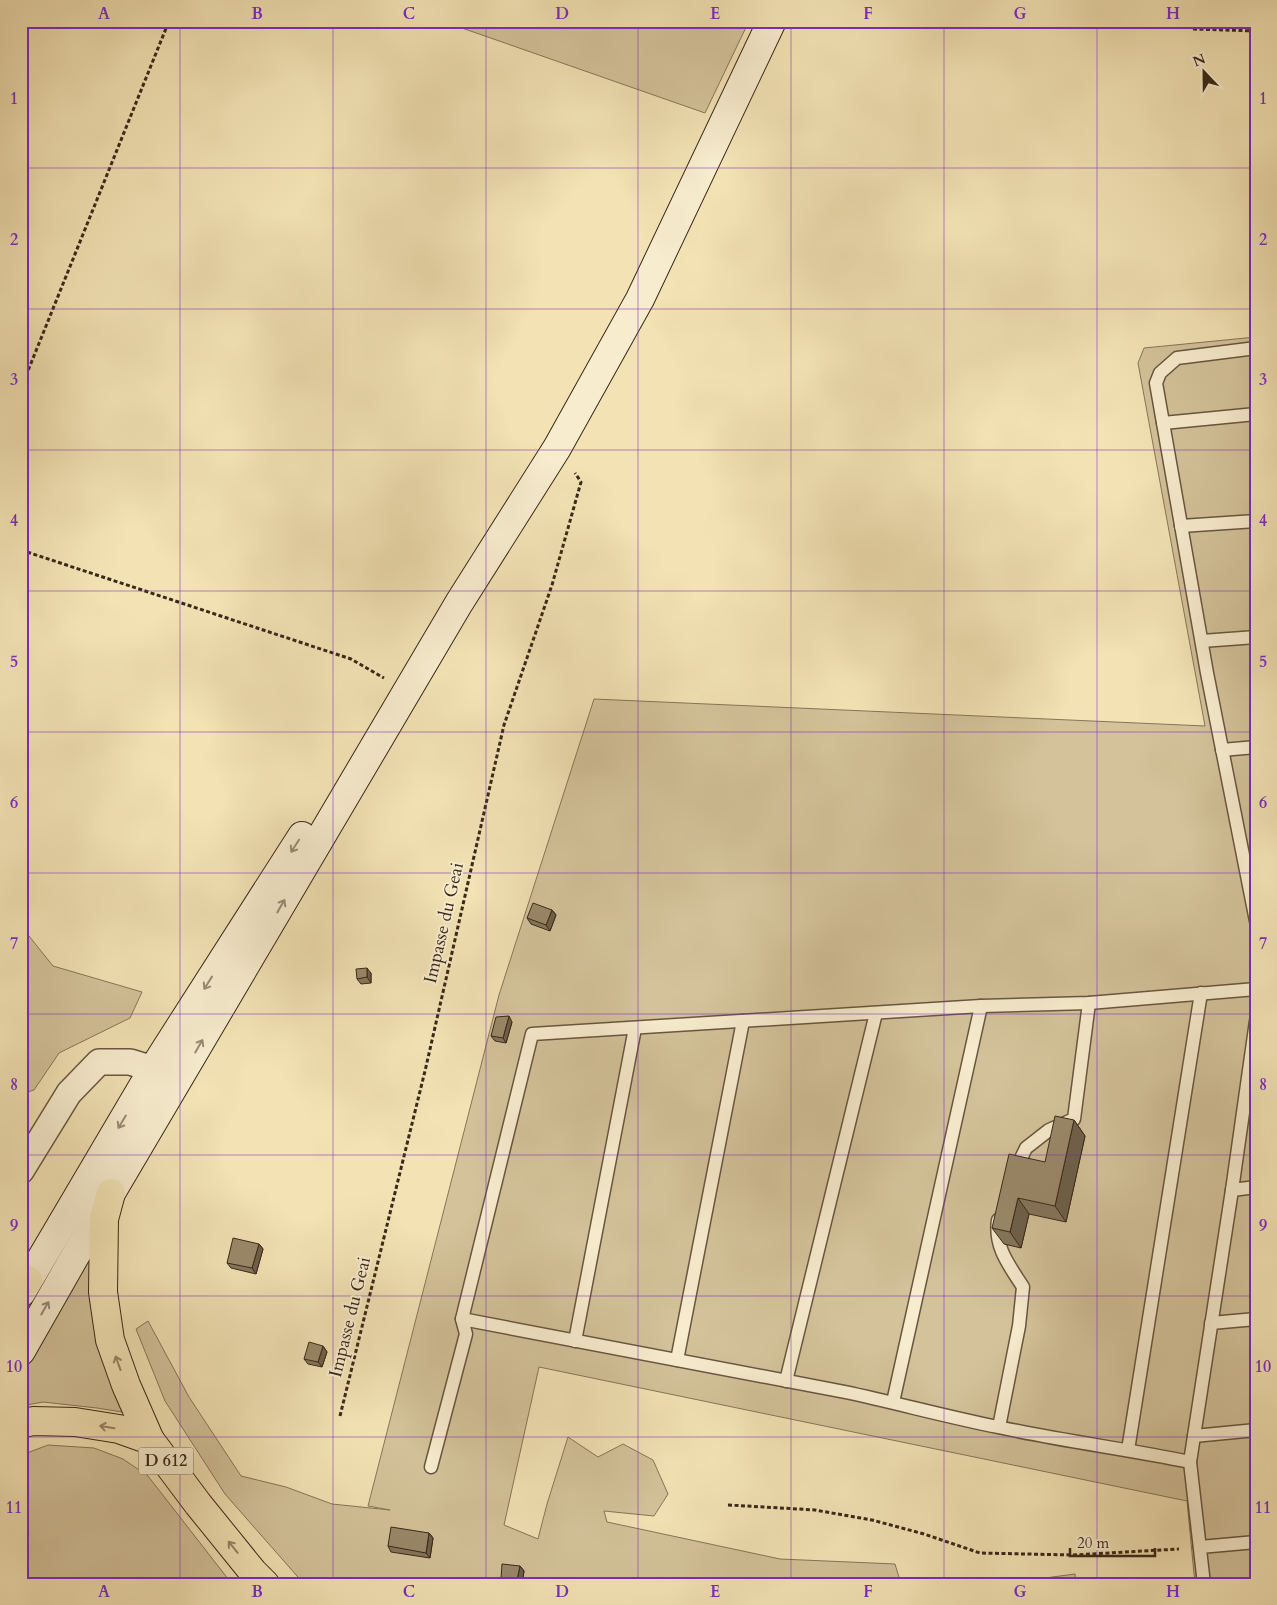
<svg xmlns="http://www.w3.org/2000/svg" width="1277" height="1605" font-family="Cardo,serif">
<rect width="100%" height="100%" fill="#f2e2b4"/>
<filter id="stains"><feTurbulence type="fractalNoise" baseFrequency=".004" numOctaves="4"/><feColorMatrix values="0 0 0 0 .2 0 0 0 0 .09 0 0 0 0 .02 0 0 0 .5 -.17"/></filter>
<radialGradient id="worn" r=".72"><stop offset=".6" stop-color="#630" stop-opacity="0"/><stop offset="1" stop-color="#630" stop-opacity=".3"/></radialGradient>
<g fill="#d3c29a" stroke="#86755a">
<path d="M442,21H749L705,113Z"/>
<path d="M1256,337V1584H1195L1187,1501L539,1367L504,1525L538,1539L547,1504L568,1437L598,1457L623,1444L653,1460L668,1494L654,1516L604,1511L607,1522L780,1559L895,1564L901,1584H304L225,1494L165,1401L136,1329L148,1321L189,1397L241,1476L286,1487L332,1504L390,1510L368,1506L499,995L594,699L1205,726L1138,363L1144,348Z"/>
<path d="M21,926L53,966L142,992L130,1018L59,1053L34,1090L21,1094Z"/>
<path d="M93,1245L99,1346L122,1412L97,1408L43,1402L21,1406V1374L80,1261Z"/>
<path d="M48,1445L94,1448L123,1459L148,1476L232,1584H21V1457L27,1453Z"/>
<path d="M1075,1574L1076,1584H1045V1578Z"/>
</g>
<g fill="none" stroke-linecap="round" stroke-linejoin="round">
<defs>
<g id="lane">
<path d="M1256,348L1177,358L1160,373L1156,383L1207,673L1256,921"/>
<path d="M1163,423L1256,414"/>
<path d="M1181,526L1256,521"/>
<path d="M1202,641L1256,637"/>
<path d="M1222,750L1256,747"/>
<path d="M1014,1173L1026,1148L1049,1130L1074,1119L1089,1003"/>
<path d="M1232,1190L1256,1021"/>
<path d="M998,1220C994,1247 1009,1265 1023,1287L1019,1326L999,1427"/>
<path d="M1211,1323L1256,1319"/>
<path d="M575,1341L635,1028"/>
<path d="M677,1360L743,1021"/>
<path d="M786,1381L876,1013"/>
<path d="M893,1402L981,1006"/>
<path d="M1194,1436L1256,1430"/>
<path d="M1128,1450L1201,993"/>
<path d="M1190,1462L1232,1190L1256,1187"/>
<path d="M431,1467L466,1334L462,1319"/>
<path d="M1200,1547L1256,1542"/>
<path d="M1204,1584L1190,1462C1127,1449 1062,1441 998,1427C947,1417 897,1403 845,1392L462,1319L532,1034L981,1006L1089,1003L1256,989"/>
</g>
<path id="street" d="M21,1171L69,1093L99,1062H130L153,1069L171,1078"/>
<g id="secondary">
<path d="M21,1293L153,1069L302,836"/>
<path d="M21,1351L111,1193L459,603L557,448L640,299L772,21"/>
</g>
<g id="highway">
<path d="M111,1193L104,1219L103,1292L110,1340L126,1385L150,1440"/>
<path d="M21,1283L28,1280"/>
<path d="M21,1424L33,1421L75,1422L119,1429L150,1440L198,1504L253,1572L265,1584"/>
</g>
</defs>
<use href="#lane" stroke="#685640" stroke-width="15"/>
<use href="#street" stroke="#685640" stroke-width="28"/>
<use href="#secondary" stroke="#3a2819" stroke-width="30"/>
<use href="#highway" stroke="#3a2819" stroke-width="30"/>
<g stroke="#3a2819" stroke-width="3" stroke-dasharray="4 2.5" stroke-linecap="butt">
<path d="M1193,29L1256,31"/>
<path d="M21,388L169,21"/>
<path d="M21,550L351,659L384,678"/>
<path d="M340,1416L425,1071L504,725L552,585L581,482L575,473"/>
<path d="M728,1505L815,1510L872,1520L924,1534L980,1553L1073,1555L1179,1549"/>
</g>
<use href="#lane" stroke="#f7ecce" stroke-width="12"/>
<use href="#street" stroke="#f7ecce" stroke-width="25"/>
<use href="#secondary" stroke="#f7ecce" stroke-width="28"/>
<use href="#highway" stroke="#f2e2b4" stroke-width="28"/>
</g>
<g fill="#84765b" stroke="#3a2819">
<path d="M1184,21H1195V23L1184,22Z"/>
<path d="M552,910L556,915L550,931L531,924L527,918Z"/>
<path d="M371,973V983L361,984L357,979Z"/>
<path d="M512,1022L506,1043L495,1041L491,1036Z"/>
<path d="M1074,1120L1085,1136L1066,1222L1029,1214L1021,1248L1004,1244L992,1228L1045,1162Z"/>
<path d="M259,1244L263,1249L256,1274L231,1268L227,1263Z"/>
<path d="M323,1346L327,1352L322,1367L308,1364L304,1359Z"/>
<path d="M429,1533L433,1538L430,1558L391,1552L388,1546Z"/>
<path d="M520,1566L524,1571L522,1584H504L501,1579Z"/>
</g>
<g fill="#6c604a" stroke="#3a2819">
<path d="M552,910L556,915L550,931L546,925Z"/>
<path d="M367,968L371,973V983L367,977Z"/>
<path d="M509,1016L512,1022L506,1043L503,1038Z"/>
<path d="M1074,1120L1085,1136L1066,1222L1055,1206Z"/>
<path d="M1018,1198L1029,1214L1021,1248L1010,1232Z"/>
<path d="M259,1244L263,1249L256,1274L252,1268Z"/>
<path d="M323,1346L327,1352L322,1367L318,1362Z"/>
<path d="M429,1533L433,1538L430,1558L426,1553Z"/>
<path d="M520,1566L524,1571L522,1584H520L517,1580Z"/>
</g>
<g fill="#9a896a" stroke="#3a2819">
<path d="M533,903L552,910L546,925L527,918Z"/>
<path d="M367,968V977L357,979L356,969Z"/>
<path d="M509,1016L503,1038L491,1036L496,1017Z"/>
<path d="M1055,1116L1074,1120L1055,1206L1018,1198L1010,1232L992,1228L1009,1154L1045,1162Z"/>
<path d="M233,1238L259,1244L252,1268L227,1263Z"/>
<path d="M309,1342L323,1346L318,1362L304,1359Z"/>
<path d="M391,1527L429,1533L426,1553L388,1546Z"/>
<path d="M502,1564L520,1566L517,1580L501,1579Z"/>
</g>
<defs><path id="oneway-shaft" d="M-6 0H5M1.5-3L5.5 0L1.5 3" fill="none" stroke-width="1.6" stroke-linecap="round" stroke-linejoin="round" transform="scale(1.25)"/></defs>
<g stroke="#988a74">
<use href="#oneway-shaft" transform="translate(295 846) rotate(123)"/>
<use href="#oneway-shaft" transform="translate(281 906) rotate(-60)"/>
<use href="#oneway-shaft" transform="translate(208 983) rotate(122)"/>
<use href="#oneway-shaft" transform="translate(199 1046) rotate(-60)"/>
<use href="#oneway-shaft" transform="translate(122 1122) rotate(121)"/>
<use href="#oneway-shaft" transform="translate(45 1308) rotate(-60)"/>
</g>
<g stroke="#968566">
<use href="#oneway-shaft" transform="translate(118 1363) rotate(-110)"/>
<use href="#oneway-shaft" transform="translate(107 1427) rotate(-171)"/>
<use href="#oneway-shaft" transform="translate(233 1547) rotate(-129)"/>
</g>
<path fill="none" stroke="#7b2cbf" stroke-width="1" stroke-opacity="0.55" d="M180,21V1584M333,21V1584M486,21V1584M638,21V1584M791,21V1584M944,21V1584M1097,21V1584M21,168H1256M21,309H1256M21,450H1256M21,591H1256M21,732H1256M21,873H1256M21,1014H1256M21,1155H1256M21,1296H1256M21,1437H1256"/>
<g text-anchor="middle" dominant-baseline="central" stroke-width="4" stroke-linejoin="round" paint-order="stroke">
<rect fill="#f7ecce" stroke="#73634f" stroke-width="1" x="138.5" y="1447.5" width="55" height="27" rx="4"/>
<g font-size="16" font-weight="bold" fill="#3a2819">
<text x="166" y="1461">D 612</text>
</g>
<g font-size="18" fill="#3a2819" stroke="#f7ecce">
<text transform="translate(444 923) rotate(-77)">Impasse du Geai</text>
<text transform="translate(350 1317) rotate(-76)">Impasse du Geai</text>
</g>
</g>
<rect width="1277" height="1605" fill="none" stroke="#f2e2b4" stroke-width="55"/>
<g transform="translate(1204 72) rotate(338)" stroke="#f7ecce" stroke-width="4" paint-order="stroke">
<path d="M0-4L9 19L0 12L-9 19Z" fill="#3a2819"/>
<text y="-8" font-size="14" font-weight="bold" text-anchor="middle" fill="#3a2819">N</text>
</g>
<path d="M1070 1548v8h85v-8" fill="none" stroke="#3a2819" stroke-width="2.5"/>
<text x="1077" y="1548" font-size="15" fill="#3a2819" stroke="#f7ecce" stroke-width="4" paint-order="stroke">20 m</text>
<rect x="28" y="28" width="1222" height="1550" fill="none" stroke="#7b2cbf" stroke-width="2"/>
<g font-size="16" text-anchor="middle" font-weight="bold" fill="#7b2cbf">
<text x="104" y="19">A</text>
<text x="257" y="19">B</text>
<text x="409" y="19">C</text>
<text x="562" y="19">D</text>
<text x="715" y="19">E</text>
<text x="868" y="19">F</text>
<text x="1020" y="19">G</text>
<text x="1173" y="19">H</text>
<text x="14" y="104">1</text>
<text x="1263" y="104">1</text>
<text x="14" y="245">2</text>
<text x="1263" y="245">2</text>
<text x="14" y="385">3</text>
<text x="1263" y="385">3</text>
<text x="14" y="526">4</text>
<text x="1263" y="526">4</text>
<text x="14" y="667">5</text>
<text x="1263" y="667">5</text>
<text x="14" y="808">6</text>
<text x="1263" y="808">6</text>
<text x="14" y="949">7</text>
<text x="1263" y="949">7</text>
<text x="14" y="1090">8</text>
<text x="1263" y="1090">8</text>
<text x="14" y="1231">9</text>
<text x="1263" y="1231">9</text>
<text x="14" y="1372">10</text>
<text x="1263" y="1372">10</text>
<text x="14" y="1513">11</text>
<text x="1263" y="1513">11</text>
<text x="104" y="1597">A</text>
<text x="257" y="1597">B</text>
<text x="409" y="1597">C</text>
<text x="562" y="1597">D</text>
<text x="715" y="1597">E</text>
<text x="868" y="1597">F</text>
<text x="1020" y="1597">G</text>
<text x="1173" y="1597">H</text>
</g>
<rect width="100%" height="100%" filter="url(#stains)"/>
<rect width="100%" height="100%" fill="url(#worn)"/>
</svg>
